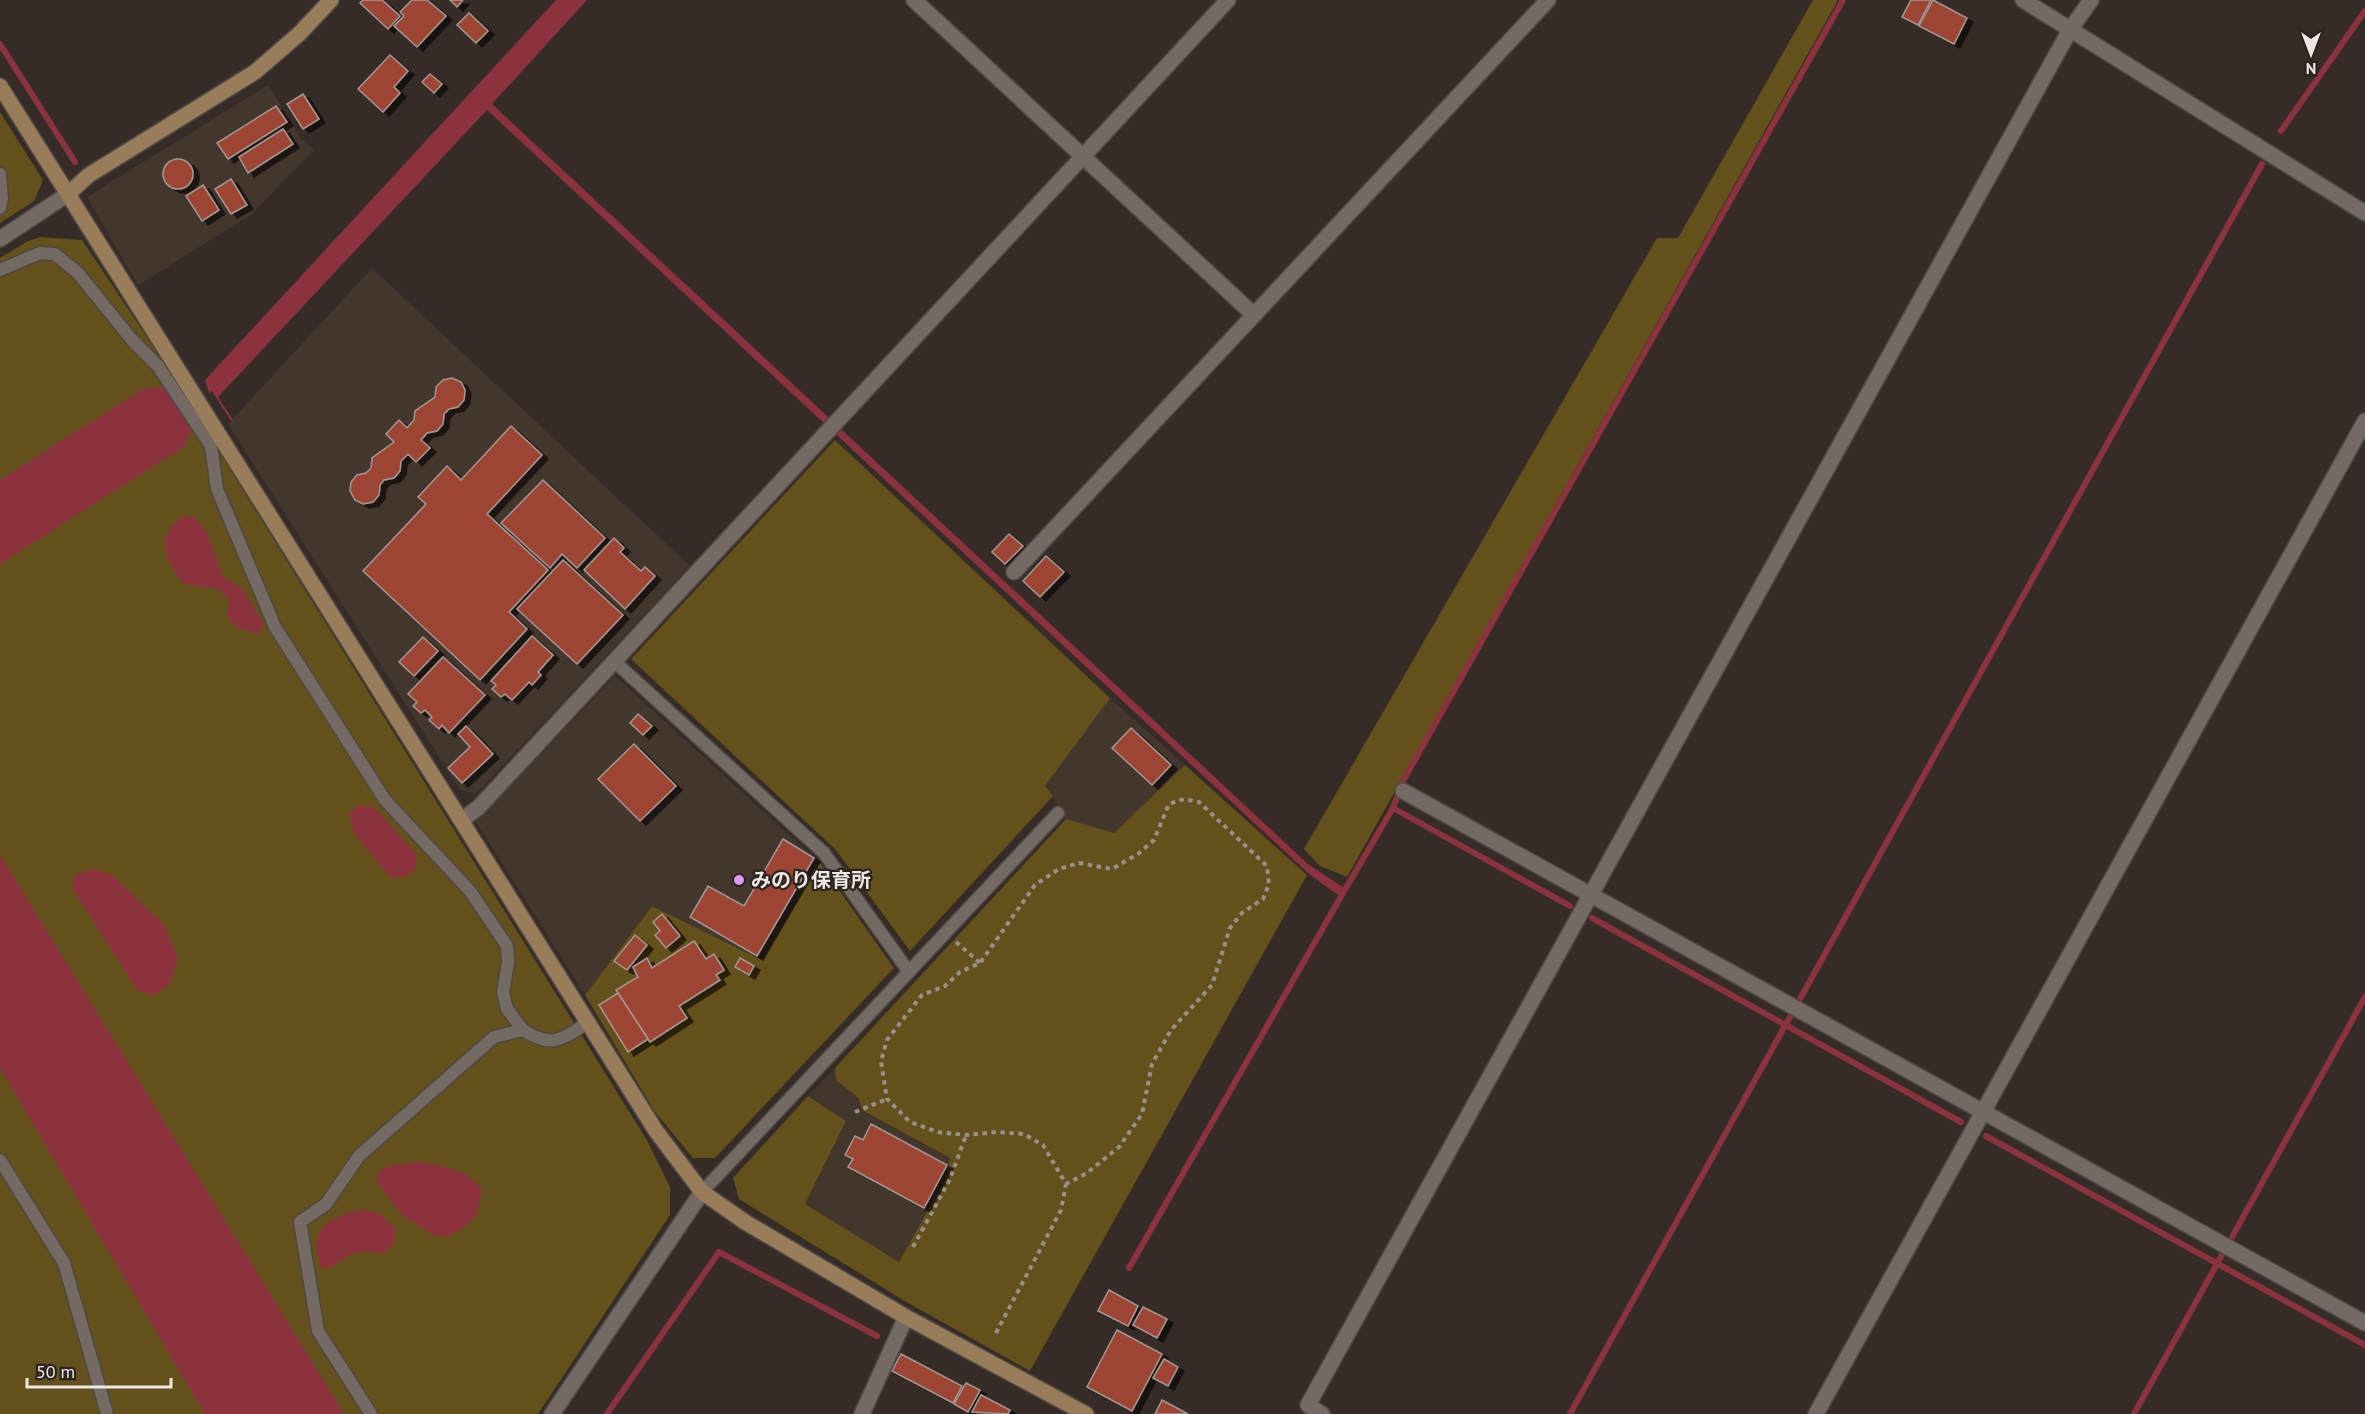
<svg xmlns="http://www.w3.org/2000/svg" width="2365" height="1414" font-family="'PT Sans','Noto Sans JP',sans-serif">
<defs>
<filter id="shadow"><feDropShadow dx="6" dy="4" stdDeviation="0" flood-color="#0009"/></filter>
</defs>
<rect width="100%" height="100%" fill="#352c27"/>
<g fill="#43362d">
<path d="M268,85L301,138L314,150L249,216L138,285L87,197Z"/>
<path d="M372,268L690,566L476,794L460,790L228,424Z"/>
<path d="M615,676L820,863L762,961L652,906L585,995L476,822Z"/>
<path d="M1110,698L1185,765L1114,834L1066,819L1045,786Z"/>
<path d="M835,1068L836,1080L858,1098L863,1112L950,1158L946,1178L899,1263L805,1204L846,1121L808,1096Z"/>
</g>
<g fill="#63501b">
<path d="M1813,0H1838L1347,877L1320,866L1304,849L1657,238H1678Z"/>
<path d="M0,112L43,180L34,201L0,223Z"/>
<path d="M40,237L82,240L161,358L648,1142L670,1187V1215L538,1414H0V258L26,242Z"/>
<path d="M835,440L1110,698L1045,786L1053,796L910,951L836,850L631,659Z"/>
<path d="M1185,765L1307,875L1030,1371L908,1303L739,1199L733,1178L808,1096L846,1121L805,1204L899,1262L946,1178L950,1158L863,1111L858,1098L836,1080L835,1068L1066,819L1114,833Z"/>
<path d="M820,863L894,968L715,1158H693L655,1112L585,995L652,906L762,960Z"/>
</g>
<g fill="#8b323e">
<path d="M556,0H587L492,104L1309,865L1343,887L1338,895L1309,874L487,110L218,397L233,420L231,421L212,391L209,393L205,380Z"/>
<path d="M167,387L192,427L185,446L0,564V480L143,389Z"/>
<path d="M183,516L194,517L207,533L223,576L244,591L264,624L258,634L236,627L227,617L229,599L219,589L184,584C164,560 154,538 183,516Z"/>
<path d="M359,805L375,808L416,854V869L404,877H390L354,833L349,813Z"/>
<path d="M0,855L344,1414H205L0,1068Z"/>
<path d="M94,869L112,875L164,925L178,959L169,985L154,995L138,991L72,888L76,874Z"/>
<path d="M418,1162C441,1166 469,1169 482,1190L477,1214L463,1228L450,1236H436L403,1216L377,1182L378,1172L386,1166Z"/>
<path d="M362,1209L381,1214L395,1228L394,1245L382,1253C372,1252 362,1250 352,1254C338,1260 339,1267 321,1268C308,1229 325,1219 362,1209Z"/>
</g>
<g fill="none" stroke-linecap="round" stroke-linejoin="round">
<g stroke="#8b323e" stroke-width="6">
<path d="M0,44L75,162"/>
<path d="M2281,131L2365,11"/>
<path d="M1393,808L1403,781L1843,0"/>
<path d="M1339,891L1343,893L1393,808L1570,906"/>
<path d="M1592,918L1961,1122"/>
<path d="M1800,999L2262,164"/>
<path d="M1986,1136L2365,1345"/>
<path d="M2232,1237L2365,997"/>
<path d="M1129,1268L1343,893"/>
<path d="M607,1414L719,1252L877,1336"/>
<path d="M1570,1414L1791,1015"/>
<path d="M2134,1414L2223,1253"/>
</g>
</g>
<g fill="#9d4532" stroke="#a39794" stroke-width="1.5" filter="url(#shadow)">
<path d="M363,0H382L400,16L388,29L360,3Z"/>
<path d="M412,0H427L446,16L417,47L394,26L404,16L400,12Z"/>
<path d="M450,0H463L457,7Z"/>
<path d="M1911,0H1931L1918,25L1902,17Z"/>
<path d="M1933,0L1967,18L1954,44L1919,26Z"/>
<path d="M469,13L488,31L476,43L457,25Z"/>
<path d="M390,55L408,71L394,87L400,93L383,112L358,89Z"/>
<path d="M430,74L442,84L434,93L422,82Z"/>
<path d="M303,94L319,119L303,129L287,104Z"/>
<path d="M276,106L287,122L228,159L217,143Z"/>
<path d="M283,129L293,144L248,173L239,157Z"/>
<circle cx="178" cy="174" r="15"/>
<path d="M231,179L247,205L231,214L215,189Z"/>
<path d="M203,185L219,210L202,221L186,196Z"/>
<path d="M452,378L461,382L465,390L464,400L458,407L449,409L444,414L443,424L437,431L427,433L421,440L430,448L416,462L408,454L401,461L400,471L394,478L384,480L380,485L379,495L373,502L363,504L355,500L350,491L351,482L357,475L366,473L371,468L372,458L394,442L386,434L399,420L407,428L414,420L415,411L435,397L436,387L443,380Z"/>
<path d="M511,426L542,455L487,514L548,570L509,612L527,629L480,680L363,571L426,504L418,497L447,466L461,480Z"/>
<path d="M543,480L605,538L577,568L562,554L550,568L501,523Z"/>
<path d="M1009,534L1023,546L1005,564L992,552Z"/>
<path d="M614,538L624,548L620,552L641,571L645,567L655,576L625,609L584,570Z"/>
<path d="M1046,556L1064,572L1040,597L1023,581Z"/>
<path d="M563,560L623,615L577,664L517,609Z"/>
<path d="M532,636L553,655L538,672L541,675L532,685L529,682L512,700L505,694L501,697L492,689L496,685L491,681Z"/>
<path d="M423,637L438,651L414,676L399,662Z"/>
<path d="M443,657L485,695L449,733L442,725L439,729L429,720L432,717L425,710L421,713L413,706L417,702L408,694Z"/>
<path d="M638,714L652,726L643,735L630,723Z"/>
<path d="M466,726L493,754L462,783L448,768L470,747L458,734Z"/>
<path d="M1131,728L1171,765L1152,785L1112,748Z"/>
<path d="M634,744L676,786L640,821L598,779Z"/>
<path d="M783,839L814,858L757,956L690,917L708,886L744,906Z"/>
<path d="M662,914L680,936L666,948L655,935L660,931L653,922Z"/>
<path d="M635,935L647,945L627,970L614,961Z"/>
<path d="M694,941L706,959L714,954L724,970L716,975L720,980L679,1006L687,1018L650,1042L616,990L638,977L633,967L647,958L652,968Z"/>
<path d="M740,958L754,966L749,975L735,967Z"/>
<path d="M618,993L648,1039L628,1052L599,1005Z"/>
<path d="M871,1124L947,1165L924,1208L848,1167L853,1159L845,1155L855,1136L863,1140Z"/>
<path d="M1109,1290L1138,1306L1128,1326L1098,1311Z"/>
<path d="M1143,1307L1167,1319L1157,1338L1133,1325Z"/>
<path d="M1117,1330L1162,1354L1132,1411L1087,1387Z"/>
<path d="M901,1354L962,1386L953,1403L892,1371Z"/>
<path d="M1164,1359L1178,1367L1168,1386L1153,1378Z"/>
<path d="M966,1383L980,1390L968,1412L954,1404Z"/>
<path d="M981,1395L1010,1410L1008,1414L972,1412Z"/>
<path d="M1162,1400L1188,1414H1155Z"/>
</g>
<g fill="none" stroke-linecap="round" stroke-linejoin="round">
<defs>
<g id="lane">
<path d="M0,174L2,198L0,208"/>
<path d="M0,270L40,253L55,254L78,273L132,340L158,366L211,446L217,489L275,627L385,800L470,891L507,946L508,963L503,992L507,1009L523,1030"/>
<path d="M614,661L824,853L909,972"/>
<path d="M0,1160L64,1263L107,1414"/>
<path d="M702,1192L1058,813"/>
<path d="M371,1414L318,1331L300,1222L326,1204L359,1156L494,1037L523,1030C552,1049 563,1039 588,1022"/>
</g>
<g id="street">
<path d="M914,0L1254,315"/>
<path d="M2023,0L2365,213"/>
<path d="M0,239L68,194"/>
<path d="M1014,572L1548,0"/>
<path d="M1403,791L2365,1323"/>
<path d="M462,820L479,807L1228,0"/>
<path d="M552,1414L702,1192"/>
<path d="M862,1414L906,1317"/>
<path d="M1322,1414L1308,1405L2070,30L2091,0"/>
<path d="M1816,1414L2365,421"/>
</g>
<g id="secondary">
<path d="M0,86L656,1131L702,1192L745,1222L906,1317L1086,1414"/>
<path d="M68,194L89,175L255,72L299,34L331,0"/>
</g>
</defs>
<use href="#lane" stroke="#4e4843" stroke-width="15"/>
<use href="#street" stroke="#4e4843" stroke-width="18"/>
<use href="#secondary" stroke="#4e4843" stroke-width="18"/>
<g stroke="#98908d" stroke-width="4" stroke-dasharray="4.5 4.5" stroke-linecap="butt">
<path d="M956,942L980,963"/>
<path d="M855,1112L887,1099"/>
<path d="M913,1247L950,1179L966,1135"/>
<path d="M996,1333L1061,1210L1066,1184L1043,1145L1024,1134L997,1132L966,1135L938,1132L910,1122L887,1099L881,1061L887,1040L922,995L945,986L960,972L980,963L1035,885L1059,869L1079,863L1112,869L1138,854L1154,840L1169,804L1184,799L1199,802L1267,866L1269,884L1263,899L1242,913L1230,928L1212,985L1171,1030L1152,1064L1142,1114L1119,1147L1087,1173L1066,1184"/>
</g>
<use href="#lane" stroke="#746a64" stroke-width="12"/>
<use href="#street" stroke="#746a64" stroke-width="15"/>
<use href="#secondary" stroke="#997c5a" stroke-width="15"/>
</g>
<circle fill="#df98f2" stroke="#2b231e" stroke-width="2" cx="739" cy="880" r="6"/>
<g text-anchor="middle" dominant-baseline="central" stroke-width="4.5" stroke-linejoin="round" paint-order="stroke">
<g font-size="20" font-weight="bold" fill="#eee8e5" stroke="#2b231e" text-anchor="start">
<text x="751" y="880">みのり保育所</text>
</g>
</g>
<g transform="translate(2311 54) rotate(180)" stroke="#2b231e" stroke-width="4.5" paint-order="stroke">
<path d="M0-4.5L10 22L0 15L-10 22Z" fill="#eee8e5"/>
<text y="-9" font-size="16" font-weight="bold" text-anchor="middle" fill="#eee8e5">N</text>
</g>
<path d="M27 1378v9h144v-9" fill="none" stroke="#eee8e5" stroke-width="3"/>
<text x="36" y="1378" font-size="18" fill="#eee8e5" stroke="#2b231e" stroke-width="4.5" paint-order="stroke">50 m</text>
</svg>
